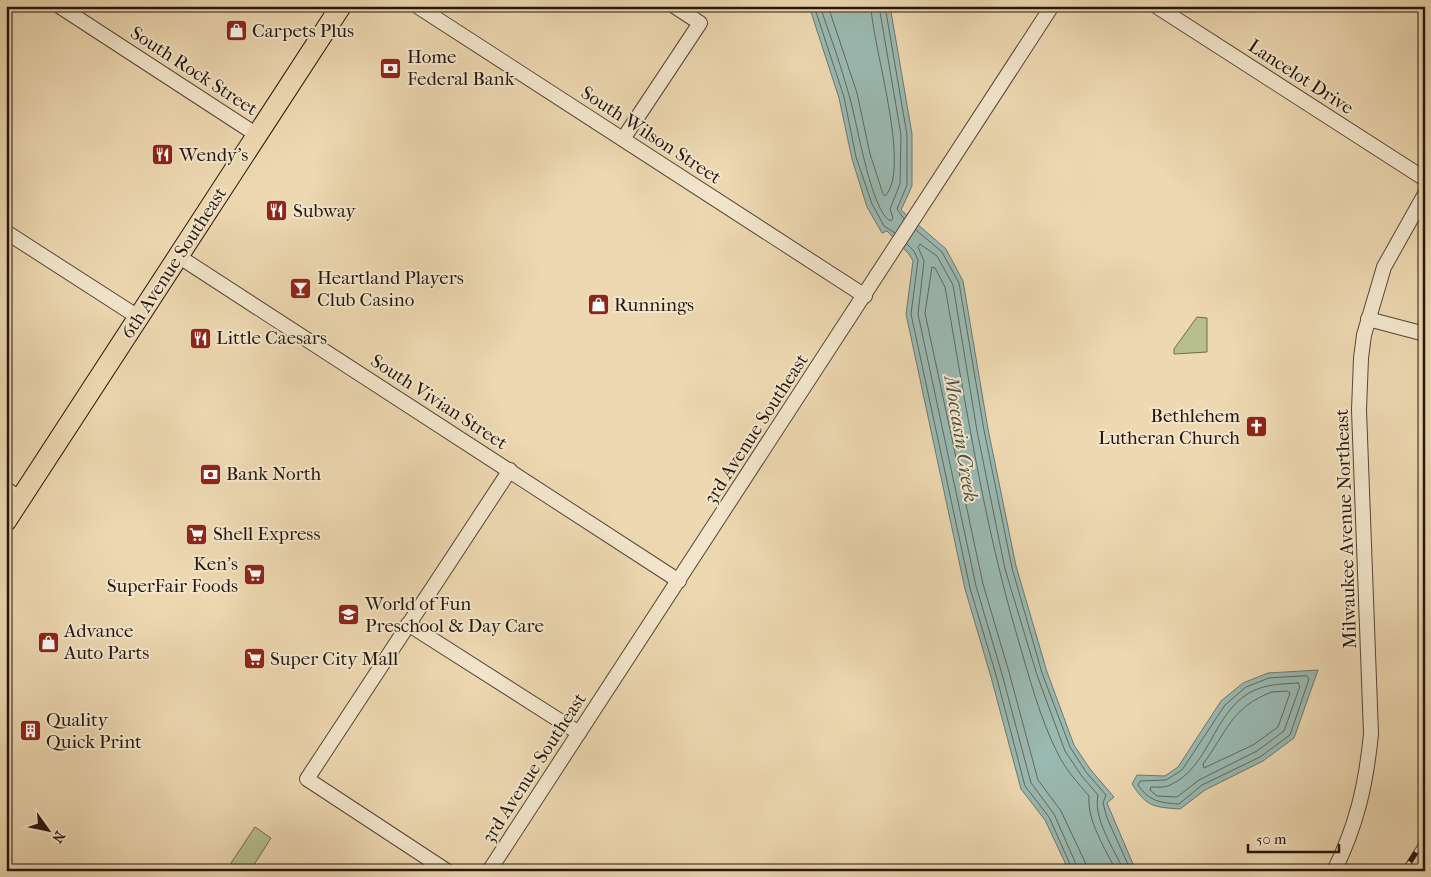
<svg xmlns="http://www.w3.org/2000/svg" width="1431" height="877" font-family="'IM FELL French Canon',serif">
<rect width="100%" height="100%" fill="#edd8b1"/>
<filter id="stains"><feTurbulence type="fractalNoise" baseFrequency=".004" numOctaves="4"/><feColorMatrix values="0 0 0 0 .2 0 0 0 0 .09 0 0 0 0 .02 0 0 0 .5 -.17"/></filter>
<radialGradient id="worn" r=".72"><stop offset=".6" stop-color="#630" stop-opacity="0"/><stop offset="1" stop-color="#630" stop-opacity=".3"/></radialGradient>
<g fill="#b6bf8d" stroke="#6e6a4d">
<path d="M1197,317L1207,318V352L1174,354V349Z"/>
<path d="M255,827L271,838L250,871H243L231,863Z"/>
</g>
<g fill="#9ab9b1" stroke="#6b786f">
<path d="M809,6H890L912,134V186L901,210L946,249L963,281L988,429L1016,566L1047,672L1074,745L1090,769L1114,797L1107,803L1136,871H1069L1045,820L1021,789L991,677L965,589L906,314L913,261L909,254L887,231L882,233L867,207L852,159L839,98Z"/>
<path d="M1318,670L1294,738L1263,761L1205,790L1180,809C1153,807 1147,807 1132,784L1137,775L1165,776L1178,767L1221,701L1243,683L1268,673Z"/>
</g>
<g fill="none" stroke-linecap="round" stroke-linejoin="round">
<g stroke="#60685f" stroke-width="1">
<path d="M814,6L844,97L856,157L872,204L884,226L895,233"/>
<path d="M820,6C830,36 841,65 849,95C856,116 871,214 891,221L893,218L890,209L900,184L901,135L879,6"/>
<path d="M828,6L857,93L870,154L883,194L885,196C912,169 872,45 871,6"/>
<path d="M885,6L907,135V185L897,209L904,219"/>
<path d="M916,230L942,252L959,283L984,430L1012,568L1042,673L1070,747L1086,772L1106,795L1103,803L1107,818L1131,871"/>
<path d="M907,244L914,251L918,260L911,314L970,588L996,675L1025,786L1049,817L1073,871"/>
<path d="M1307,676L1309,679L1290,735L1260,757L1202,785L1179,804C1160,803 1149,801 1138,785L1140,781L1166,780L1182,770L1225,705L1246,687L1269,678Z"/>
<path d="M1298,683L1300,686L1284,731L1257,751L1199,780L1177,797L1157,796L1150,790L1151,787C1157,787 1165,788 1170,785C1209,768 1213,714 1249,693C1265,684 1281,684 1298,683Z"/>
<path d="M1272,692L1287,691L1290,693L1278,727L1253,745L1204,768L1203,764C1227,732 1231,707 1272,692Z"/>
<path d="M1079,871L1054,814L1031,783L1002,674L976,586L918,314L924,261L918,247L920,244L937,256L953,285L977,431L1005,569L1037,675L1065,751L1081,775L1098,795C1093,819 1114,849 1124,871"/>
<path d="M1087,871L1085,862L1061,811L1038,780L1009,672L983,584L925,313L932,267L935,268L945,287C966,406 984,524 1018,639C1029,676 1040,719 1058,754C1066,770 1078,783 1089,796C1087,821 1105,848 1116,871"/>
</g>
<defs>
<g id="minor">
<path d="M59,6L257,135"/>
<path d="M417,6L865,296"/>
<path d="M1156,6L1425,179"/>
<path d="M623,139L700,23L674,6"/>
<path d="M6,232L138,317"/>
<path d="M178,256L679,581"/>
<path d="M1368,319L1425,334"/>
<path d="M6,489L21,499"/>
<path d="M408,624L579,733"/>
<path d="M447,871L307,779L510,470"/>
<path d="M489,871L1052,6"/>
<path d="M1334,871C1357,825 1366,784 1371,734L1359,410L1361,358L1364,335L1384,267L1425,194"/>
</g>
<path id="highway" d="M6,521L341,6"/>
</defs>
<use href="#minor" stroke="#574636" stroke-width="16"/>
<use href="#highway" stroke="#25160d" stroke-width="22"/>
<use href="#minor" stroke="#f3e6cc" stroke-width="14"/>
<use href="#highway" stroke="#edd8b1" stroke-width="20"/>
<defs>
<path id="rail" d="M1404,871L1425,838"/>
</defs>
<use href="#rail" stroke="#25160d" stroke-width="5.5"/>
<use href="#rail" stroke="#f3e6cc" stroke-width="4" stroke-dasharray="11" stroke-linecap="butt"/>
</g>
<defs>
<symbol id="shop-square" viewBox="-11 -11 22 22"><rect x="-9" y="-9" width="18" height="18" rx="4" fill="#8f2418" stroke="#f3e6cc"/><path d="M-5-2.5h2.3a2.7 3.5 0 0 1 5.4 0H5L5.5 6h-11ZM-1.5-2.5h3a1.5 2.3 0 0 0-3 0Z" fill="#fff"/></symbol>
<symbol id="bank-square" viewBox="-11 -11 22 22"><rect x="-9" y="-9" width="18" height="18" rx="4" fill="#8f2418" stroke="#f3e6cc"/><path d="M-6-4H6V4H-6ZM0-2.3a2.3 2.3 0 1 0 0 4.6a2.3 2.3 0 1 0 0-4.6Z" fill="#fff"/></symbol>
<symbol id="restaurant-square" viewBox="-11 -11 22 22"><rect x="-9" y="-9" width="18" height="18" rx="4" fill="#8f2418" stroke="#f3e6cc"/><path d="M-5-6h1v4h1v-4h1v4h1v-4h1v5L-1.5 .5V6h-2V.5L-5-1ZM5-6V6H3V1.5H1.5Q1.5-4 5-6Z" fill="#fff"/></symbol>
<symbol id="bar-square" viewBox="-11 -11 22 22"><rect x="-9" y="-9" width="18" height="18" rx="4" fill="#8f2418" stroke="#f3e6cc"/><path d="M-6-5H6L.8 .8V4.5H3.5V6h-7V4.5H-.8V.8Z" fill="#fff"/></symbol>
<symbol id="church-square" viewBox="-11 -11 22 22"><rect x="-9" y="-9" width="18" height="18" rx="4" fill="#8f2418" stroke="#f3e6cc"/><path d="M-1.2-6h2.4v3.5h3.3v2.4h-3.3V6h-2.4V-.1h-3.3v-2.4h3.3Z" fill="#fff"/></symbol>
<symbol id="supermarket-square" viewBox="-11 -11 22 22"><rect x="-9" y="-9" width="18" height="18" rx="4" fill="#8f2418" stroke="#f3e6cc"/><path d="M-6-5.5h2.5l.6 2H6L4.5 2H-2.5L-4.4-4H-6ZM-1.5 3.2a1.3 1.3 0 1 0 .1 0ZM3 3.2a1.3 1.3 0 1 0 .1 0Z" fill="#fff"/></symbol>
<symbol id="school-square" viewBox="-11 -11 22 22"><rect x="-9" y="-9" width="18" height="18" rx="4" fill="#8f2418" stroke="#f3e6cc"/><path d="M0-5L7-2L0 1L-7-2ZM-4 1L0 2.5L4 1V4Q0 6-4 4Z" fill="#fff"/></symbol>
<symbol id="building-square" viewBox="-11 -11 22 22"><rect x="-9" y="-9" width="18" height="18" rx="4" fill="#8f2418" stroke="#f3e6cc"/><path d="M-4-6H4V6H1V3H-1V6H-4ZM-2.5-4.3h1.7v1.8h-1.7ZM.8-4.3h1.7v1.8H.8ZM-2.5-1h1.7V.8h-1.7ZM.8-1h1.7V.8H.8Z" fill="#fff"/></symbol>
</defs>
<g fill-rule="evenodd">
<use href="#shop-square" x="224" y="18" width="25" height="25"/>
<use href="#bank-square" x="378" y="56" width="25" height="25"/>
<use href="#restaurant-square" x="150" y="142" width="25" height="25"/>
<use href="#restaurant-square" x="264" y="198" width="25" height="25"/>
<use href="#bar-square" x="288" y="276" width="25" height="25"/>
<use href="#shop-square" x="586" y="292" width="25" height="25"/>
<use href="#restaurant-square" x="188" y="326" width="25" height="25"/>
<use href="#church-square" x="1244" y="414" width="25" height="25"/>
<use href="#bank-square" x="198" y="462" width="25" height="25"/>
<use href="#supermarket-square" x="184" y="522" width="25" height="25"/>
<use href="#supermarket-square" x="242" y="562" width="25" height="25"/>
<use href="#school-square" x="336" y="602" width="25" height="25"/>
<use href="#shop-square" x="36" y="630" width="25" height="25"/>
<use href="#supermarket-square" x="242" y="646" width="25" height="25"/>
<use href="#building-square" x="18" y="718" width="25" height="25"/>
</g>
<g text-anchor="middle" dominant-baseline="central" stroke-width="4" stroke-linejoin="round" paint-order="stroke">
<g font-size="19" fill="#25160d" stroke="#f3e6cc" text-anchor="start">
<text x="252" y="31">Carpets Plus</text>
<text x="407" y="57">Home<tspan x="407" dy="22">Federal Bank</tspan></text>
<text x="179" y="155">Wendy's</text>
<text x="293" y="211">Subway</text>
<text x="317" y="278">Heartland Players<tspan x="317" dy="22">Club Casino</tspan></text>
<text x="614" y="305">Runnings</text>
<text x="216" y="338">Little Caesars</text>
<text x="1240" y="416" text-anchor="end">Bethlehem<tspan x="1240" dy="22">Lutheran Church</tspan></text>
<text x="226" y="474">Bank North</text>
<text x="213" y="534">Shell Express</text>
<text x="238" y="564" text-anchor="end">Ken's<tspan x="238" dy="22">SuperFair Foods</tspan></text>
<text x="365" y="604">World of Fun<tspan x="365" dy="22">Preschool &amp; Day Care</tspan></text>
<text x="64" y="631">Advance<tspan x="64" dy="22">Auto Parts</tspan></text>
<text x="270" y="659">Super City Mall</text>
<text x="46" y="720">Quality<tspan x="46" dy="22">Quick Print</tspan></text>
</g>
<g font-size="19" fill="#25160d" stroke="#f3e6cc">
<text transform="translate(194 71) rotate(33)">South Rock Street</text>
<text transform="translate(1301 77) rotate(33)">Lancelot Drive</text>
<text transform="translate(651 135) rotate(33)">South Wilson Street</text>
<text transform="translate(174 263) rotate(-57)">6th Avenue Southeast</text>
<text transform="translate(439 402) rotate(33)">South Vivian Street</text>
<text transform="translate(756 429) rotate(-57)">3rd Avenue Southeast</text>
<text transform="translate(1346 529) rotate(-92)">Milwaukee Avenue Northeast</text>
<text transform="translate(534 768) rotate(-57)">3rd Avenue Southeast</text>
</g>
<g font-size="20" font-style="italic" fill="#4e4f46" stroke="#f3e6cc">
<text transform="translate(961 439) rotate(81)">Moccasin Creek</text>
</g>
</g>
<rect width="1431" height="877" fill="none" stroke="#edd8b1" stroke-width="25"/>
<rect x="8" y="8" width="1416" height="862" fill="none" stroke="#25160d" stroke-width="2.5"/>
<rect x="12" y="12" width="1406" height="852" fill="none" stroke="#25160d"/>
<g transform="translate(48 830) rotate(123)" stroke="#f3e6cc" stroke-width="4" paint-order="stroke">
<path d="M0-4L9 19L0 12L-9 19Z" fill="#25160d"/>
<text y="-8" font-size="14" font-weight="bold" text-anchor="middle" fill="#25160d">N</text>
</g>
<path d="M1248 844v8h91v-8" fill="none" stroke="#25160d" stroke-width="2.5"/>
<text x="1256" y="844" font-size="15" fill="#25160d" stroke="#f3e6cc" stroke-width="4" paint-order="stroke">50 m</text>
<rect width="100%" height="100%" filter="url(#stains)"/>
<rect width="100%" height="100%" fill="url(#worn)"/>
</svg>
